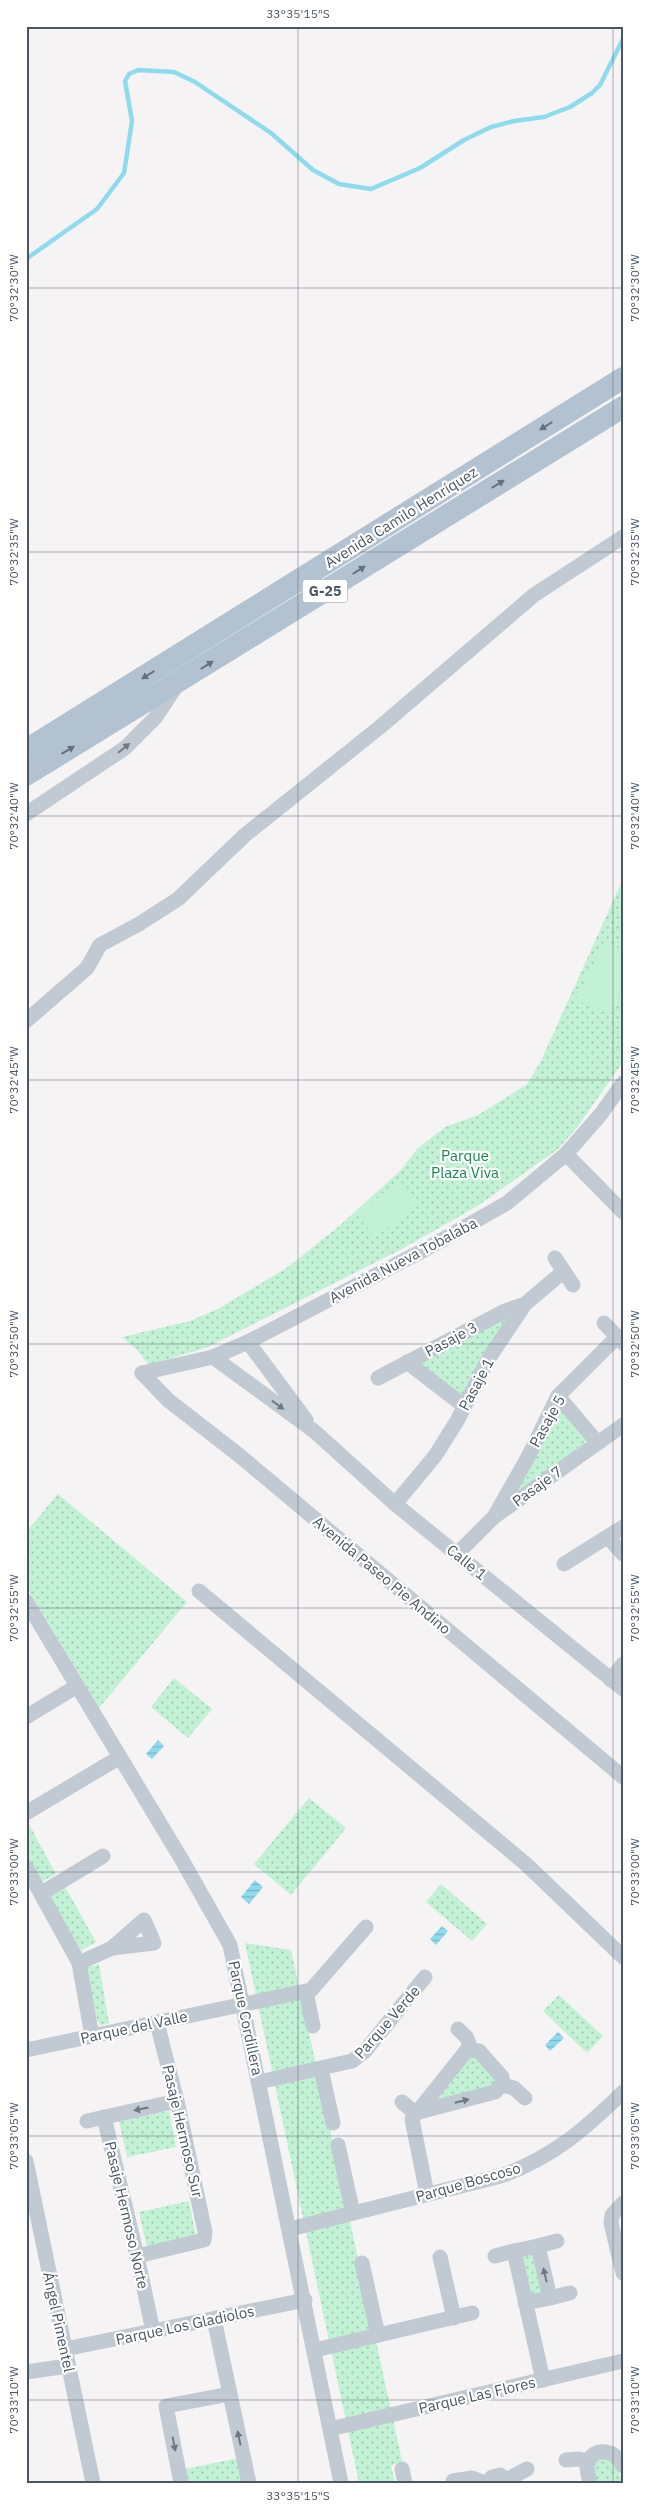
<svg xmlns="http://www.w3.org/2000/svg" width="649" height="2509" font-family="'IBM Plex Sans',sans-serif">
<defs>
<pattern id="grass-dots" width="8" height="8" patternUnits="userSpaceOnUse" patternTransform="scale(1.25)"><rect width="8" height="8" fill="#c3f1d5"/><path d="M2 2h.1M6 6h.1" fill="none" stroke="#a0c6b0" stroke-width="1.8" stroke-linecap="round"/></pattern>
<pattern id="water-rules" width="6" height="5" patternUnits="userSpaceOnUse" patternTransform="scale(1.25)"><rect width="6" height="5" fill="#90daee"/><path d="M0 2.5h6" fill="none" stroke="#78b4c4"/></pattern>
</defs>
<rect width="100%" height="100%" fill="#f5f3f3"/>
<g fill="url(#grass-dots)">
<path d="M623,879V1062L578,1126L558,1149L479,1205L402,1249L208,1347L149,1365L137,1350L122,1337L190,1321L218,1309L288,1267L338,1227L401,1170L417,1149L445,1127L478,1115L504,1099L527,1084L541,1061Z"/>
<path d="M522,1304L461,1404L407,1361Z"/>
<path d="M561,1408L590,1438L508,1503Z"/>
<path d="M58,1494L187,1602L99,1708L26,1586V1532Z"/>
<path d="M174,1678L212,1709L188,1738L151,1707Z"/>
<path d="M309,1798L346,1828L291,1895L254,1864Z"/>
<path d="M26,1819L56,1874L41,1882L26,1856Z"/>
<path d="M441,1884L487,1924L472,1941L426,1902Z"/>
<path d="M64,1885L96,1942L80,1951L49,1894Z"/>
<path d="M245,1943L291,1950L402,2461L391,2466L395,2483H359Z"/>
<path d="M99,1964L109,2024L100,2025L97,2019L86,1968Z"/>
<path d="M559,1995L603,2036L587,2053L543,2011Z"/>
<path d="M472,2054L497,2076L496,2088L433,2104Z"/>
<path d="M169,2111L176,2147L127,2157L119,2121Z"/>
<path d="M189,2201L196,2237L147,2248L139,2212Z"/>
<path d="M535,2254L544,2295L529,2298L520,2257Z"/>
<path d="M603,2456L616,2464L623,2483H593V2462Z"/>
<path d="M239,2458L244,2483H187L185,2469Z"/>
</g>
<g fill="#c3f1d5">
<path d="M604,942L623,950V988L610,1015L576,1000Z"/>
<path d="M399,1179L421,1204L375,1237L357,1215Z"/>
</g>
<g fill="url(#water-rules)">
<path d="M158,1740L164,1746L152,1759L146,1754Z"/>
<path d="M255,1880L263,1887L249,1904L241,1897Z"/>
<path d="M442,1926L448,1931L436,1945L430,1939Z"/>
<path d="M558,2032L564,2038L550,2051L545,2045Z"/>
</g>
<g fill="none" stroke-linecap="round" stroke-linejoin="round">
<path stroke="#90daee" stroke-width="4.5" d="M26,259L97,209L124,173L132,121L125,81L129,74L138,70L174,72L195,82L271,133L313,170L339,184L371,189L420,168L464,140L491,127L514,121L544,117L570,107L592,93L600,85L623,39"/>
<g stroke="#c1cad2" stroke-width="15">
<path d="M26,814L125,748L155,718L177,685"/>
<path d="M26,1021L87,968L100,945L139,924L178,899L245,835L380,727L534,595L623,537"/>
<path d="M566,1154L623,1212"/>
<path d="M555,1258L573,1285"/>
<path d="M604,1323L623,1343"/>
<path d="M248,1342L306,1420"/>
<path d="M213,1357L314,1431L395,1504L623,1689"/>
<path d="M407,1362L464,1406"/>
<path d="M142,1373L168,1400L240,1456L623,1777"/>
<path d="M142,1373L213,1357L248,1342L426,1249L507,1203L566,1154L601,1114L623,1083"/>
<path d="M378,1378L505,1311L525,1304"/>
<path d="M558,1396L597,1442"/>
<path d="M395,1504L435,1456L457,1421L489,1358L525,1304L564,1271"/>
<path d="M494,1517L527,1459L558,1396L617,1337"/>
<path d="M608,1537L623,1554"/>
<path d="M457,1554L494,1517L623,1425"/>
<path d="M564,1564L623,1527"/>
<path d="M199,1591L527,1865L623,1957"/>
<path d="M26,1601L182,1860L230,1945L341,2483"/>
<path d="M611,1680L623,1664"/>
<path d="M26,1717L77,1686"/>
<path d="M26,1813L120,1757"/>
<path d="M26,1867L79,1963L92,2036"/>
<path d="M42,1893L103,1856"/>
<path d="M144,1920L154,1943L112,1948Z"/>
<path d="M79,1963L112,1948"/>
<path d="M306,1992L313,2026"/>
<path d="M458,2029L467,2038L471,2049"/>
<path d="M26,2050L311,1990L366,1927"/>
<path d="M321,2069L333,2123"/>
<path d="M259,2082L352,2061L365,2051L425,1977"/>
<path d="M502,2085L514,2088L525,2098"/>
<path d="M402,2102L415,2113"/>
<path d="M415,2113L495,2092L502,2085V2077L479,2051L467,2050L412,2119L427,2194"/>
<path d="M104,2117L137,2256L153,2331"/>
<path d="M87,2121L177,2101"/>
<path d="M338,2145L353,2213"/>
<path d="M26,2161L93,2483"/>
<path d="M623,2203L612,2215L611,2223L623,2273"/>
<path d="M290,2229L501,2176C553,2157 584,2130 623,2092"/>
<path d="M538,2246L557,2241"/>
<path d="M137,2256L204,2240L205,2232L177,2101L157,2023"/>
<path d="M495,2256L514,2251"/>
<path d="M440,2257L454,2318"/>
<path d="M362,2263L378,2335"/>
<path d="M550,2298L570,2293"/>
<path d="M525,2303L550,2298L538,2246L514,2251L543,2380"/>
<path d="M214,2319L249,2483"/>
<path d="M65,2349L305,2300"/>
<path d="M315,2350L472,2313"/>
<path d="M26,2372L68,2366"/>
<path d="M330,2429L623,2361"/>
<path d="M566,2460L579,2459L589,2461"/>
<path d="M402,2469L405,2483"/>
<path d="M508,2479L527,2469"/>
<path d="M453,2481L472,2478L485,2483"/>
<path d="M181,2483L166,2406L230,2394"/>
<path d="M487,2483L492,2477L500,2475L511,2483"/>
<path d="M590,2483C589,2478 587,2472 587,2466C590,2446 616,2448 623,2466"/>
</g>
<g stroke="#b3c2d1" stroke-width="22">
<path d="M26,750L623,378"/>
<path d="M26,775L623,407"/>
</g>
</g>
<defs><path id="oneway-solid" d="M-6-.8H1V-3.2L6.5 0L1 3.2V.8H-6Z" transform="scale(1.25)"/></defs>
<g fill="#64717d">
<use href="#oneway-solid" transform="translate(546 426) rotate(148)"/>
<use href="#oneway-solid" transform="translate(498 484) rotate(-32)"/>
<use href="#oneway-solid" transform="translate(359 570) rotate(-32)"/>
<use href="#oneway-solid" transform="translate(207 665) rotate(-32)"/>
<use href="#oneway-solid" transform="translate(148 675) rotate(148)"/>
<use href="#oneway-solid" transform="translate(68 750) rotate(-31)"/>
</g>
<g fill="#6e7983">
<use href="#oneway-solid" transform="translate(124 748) rotate(-39)"/>
<use href="#oneway-solid" transform="translate(278 1405) rotate(36)"/>
<use href="#oneway-solid" transform="translate(462 2101) rotate(-14)"/>
<use href="#oneway-solid" transform="translate(141 2109) rotate(168)"/>
<use href="#oneway-solid" transform="translate(545 2275) rotate(-103)"/>
<use href="#oneway-solid" transform="translate(239 2438) rotate(-102)"/>
<use href="#oneway-solid" transform="translate(174 2444) rotate(79)"/>
</g>
<path fill="none" stroke="#4a5661" stroke-width="1" stroke-opacity="0.45" d="M298,26V2483M613,26V2483M26,288H623M26,552H623M26,816H623M26,1080H623M26,1344H623M26,1608H623M26,1872H623M26,2136H623M26,2400H623"/>
<g text-anchor="middle" dominant-baseline="central" stroke-width="4.5" stroke-linejoin="round" paint-order="stroke">
<rect fill="#fff" stroke="#808990" stroke-width="1" x="302.5" y="579.5" width="45" height="23" rx="4"/>
<g font-size="14" font-weight="bold" fill="#4a5661">
<text x="325" y="591">G-25</text>
</g>
<g font-size="15" fill="#4a5661" stroke="#fff">
<text transform="translate(401 517) rotate(-32)">Avenida Camilo Henríquez</text>
<text transform="translate(403 1260) rotate(-28)">Avenida Nueva Tobalaba</text>
<text transform="translate(451 1339) rotate(-28)">Pasaje 3</text>
<text transform="translate(476 1384) rotate(-62)">Pasaje 1</text>
<text transform="translate(547 1421) rotate(-61)">Pasaje 5</text>
<text transform="translate(537 1486) rotate(-36)">Pasaje 7</text>
<text transform="translate(467 1562) rotate(39)">Calle 1</text>
<text transform="translate(382 1575) rotate(40)">Avenida Paseo Pie Andino</text>
<text transform="translate(246 2018) rotate(78)">Parque Cordillera</text>
<text transform="translate(387 2022) rotate(-49)">Parque Verde</text>
<text transform="translate(134 2027) rotate(-12)">Parque del Valle</text>
<text transform="translate(183 2131) rotate(77)">Pasaje Hermoso Sur</text>
<text transform="translate(468 2182) rotate(-16)">Parque Boscoso</text>
<text transform="translate(127 2215) rotate(77)">Pasaje Hermoso Norte</text>
<text transform="translate(59 2322) rotate(78)">Ángel Pimentel</text>
<text transform="translate(185 2325) rotate(-12)">Parque Los Gladiolos</text>
<text transform="translate(477 2395) rotate(-13)">Parque Las Flores</text>
</g>
<g font-size="15" fill="#17864f" stroke="#fff">
<text x="465" y="1155">Parque<tspan x="465" dy="17">Plaza Viva</tspan></text>
</g>
</g>
<rect width="649" height="2509" fill="none" stroke="#ffffff" stroke-width="55"/>
<rect x="28" y="28" width="594" height="2454" fill="none" stroke="#4a5661" stroke-width="2"/>
<g font-size="12" text-anchor="middle" fill="#4a5661">
<text x="298" y="18">33°35'15"S</text>
<text transform="translate(635 288) rotate(-90)" y="4">70°32'30"W</text>
<text transform="translate(14 288) rotate(-90)" y="4">70°32'30"W</text>
<text transform="translate(635 552) rotate(-90)" y="4">70°32'35"W</text>
<text transform="translate(14 552) rotate(-90)" y="4">70°32'35"W</text>
<text transform="translate(635 816) rotate(-90)" y="4">70°32'40"W</text>
<text transform="translate(14 816) rotate(-90)" y="4">70°32'40"W</text>
<text transform="translate(635 1080) rotate(-90)" y="4">70°32'45"W</text>
<text transform="translate(14 1080) rotate(-90)" y="4">70°32'45"W</text>
<text transform="translate(14 1344) rotate(-90)" y="4">70°32'50"W</text>
<text transform="translate(635 1344) rotate(-90)" y="4">70°32'50"W</text>
<text transform="translate(14 1608) rotate(-90)" y="4">70°32'55"W</text>
<text transform="translate(635 1608) rotate(-90)" y="4">70°32'55"W</text>
<text transform="translate(14 1872) rotate(-90)" y="4">70°33'00"W</text>
<text transform="translate(635 1872) rotate(-90)" y="4">70°33'00"W</text>
<text transform="translate(14 2136) rotate(-90)" y="4">70°33'05"W</text>
<text transform="translate(635 2136) rotate(-90)" y="4">70°33'05"W</text>
<text transform="translate(635 2400) rotate(-90)" y="4">70°33'10"W</text>
<text transform="translate(14 2400) rotate(-90)" y="4">70°33'10"W</text>
<text x="298" y="2500">33°35'15"S</text>
</g>
</svg>
